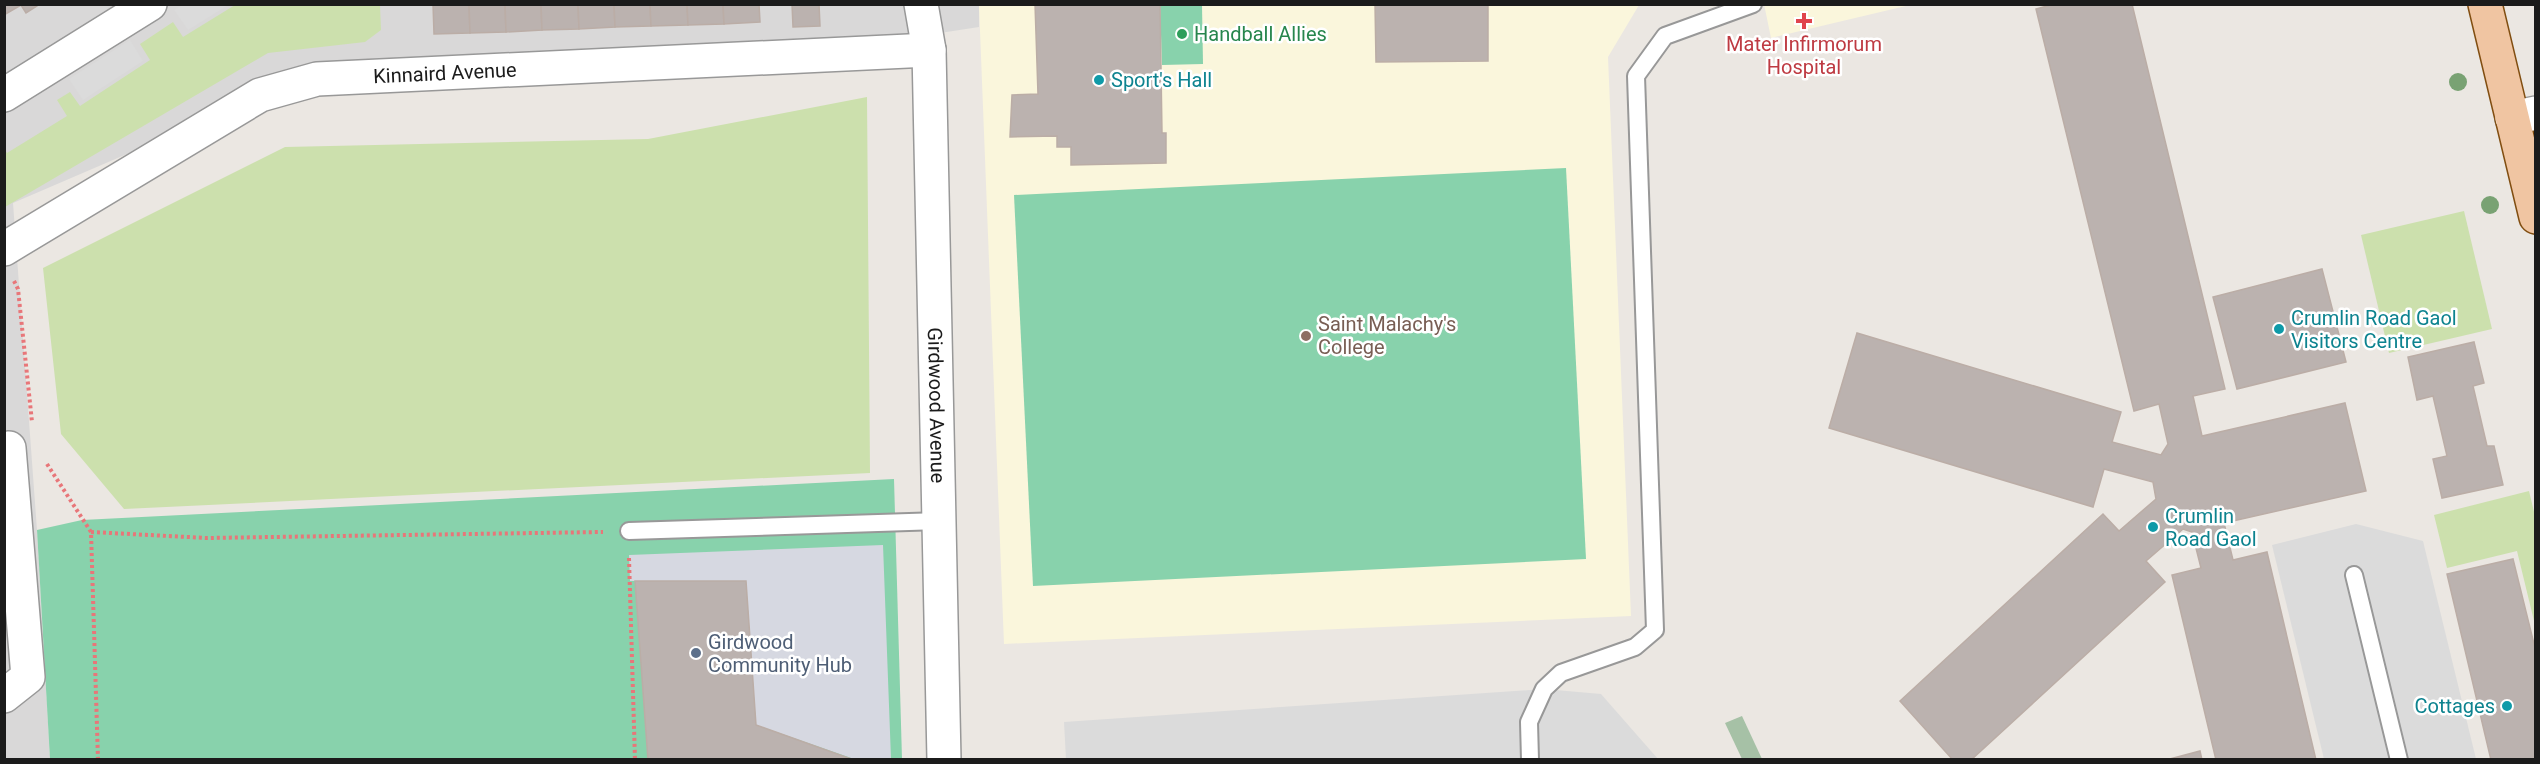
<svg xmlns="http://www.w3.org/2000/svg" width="2540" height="764" font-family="Roboto,sans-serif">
<rect width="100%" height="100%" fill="#ebe7e2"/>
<path fill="#d9d8d8" d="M979,4V27L927,35L341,62L13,203L37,530L50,759L5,760L4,5Z"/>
<g fill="#faf6dc">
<path d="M1764,4H1910V5L1771,38Z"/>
<path d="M979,5H1639L1608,57L1631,616L1004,644Z"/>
</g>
<g fill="#cce0ad">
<path d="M235,5H380L381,30L365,42L268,53L5,207V150L7,153L67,116L57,100L70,92L80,106L150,60L140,44L173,22L183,37Z"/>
<path d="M867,97L870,473L124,509L61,434L43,268L285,147L648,139Z"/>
<path d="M2464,211L2492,329L2389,353L2361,235Z"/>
<path d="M2529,491L2536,520L2535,625L2517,551L2447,568L2434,515Z"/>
</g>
<path fill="#a6c1a6" d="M1742,716L1762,759H1742L1725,723Z"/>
<g fill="#88d2ac">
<path d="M1160,5H1202L1203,64L1162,65Z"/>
<path d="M1566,168L1586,559L1033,586L1014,195Z"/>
<path d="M894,479L902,759H50L37,530L82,520Z"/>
</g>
<g fill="#dbdbdb">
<path d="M183,5V4L228,5L188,30L174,10Z"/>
<path d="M130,40L143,61L83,100L69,79Z"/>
<path d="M2356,524L2423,541L2476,759H2324L2272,545Z"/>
<path d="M1544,689L1601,694L1658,759H1066L1064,722Z"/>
</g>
<path fill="#d6d8e1" d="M883,545L891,759H854L756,725L746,581H630L629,555Z"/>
<g fill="#bbb2af" stroke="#bbada6" stroke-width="1.5">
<path d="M4,4H40L26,13L21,5L4,15Z"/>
<path d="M433,4H469L470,33L434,34Z"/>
<path d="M469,4H505L506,32L470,33Z"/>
<path d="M505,4H541L542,30L506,32Z"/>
<path d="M541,4H578L579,29L542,30Z"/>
<path d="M578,4H614L615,27L579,29Z"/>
<path d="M614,4H650L651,26L615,27Z"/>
<path d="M650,4H687L688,25L651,26Z"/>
<path d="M687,4H723L724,24L688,25Z"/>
<path d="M723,4H759L760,22L724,24Z"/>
<path d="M792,4H819L820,26L793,27Z"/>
<path d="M1035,4H1160L1162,133H1166V163L1071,165V147H1057V136L1010,137L1012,95L1038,94Z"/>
<path d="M1375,4H1488V61L1376,62Z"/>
<path d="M2054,4H2132L2225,389L2193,396L2202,436L2345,403L2366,491L2224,523L2233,560L2267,552L2316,760H2216L2172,575L2201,568L2192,532L2183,529L2146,561L2165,582L1971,760H1953L1900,701L2103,514L2119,531L2156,499L2153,482L2104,469L2093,507L1829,428L1857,333L2121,412L2112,442L2161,455L2168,444L2159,404L2134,411L2036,9Z"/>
<path d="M2322,269L2346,362L2237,389L2213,297Z"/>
<path d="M2474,342L2484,383L2473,386L2487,446H2494L2503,485L2442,498L2433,459L2447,456L2433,396L2417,400L2408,357Z"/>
<path d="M2513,559L2536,652V760H2491L2447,574Z"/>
<path d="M635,581H746L756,725L854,760H648Z"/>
<path d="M2200,751L2202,760H2166Z"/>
</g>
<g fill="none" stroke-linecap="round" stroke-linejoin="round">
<defs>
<g id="lane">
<path d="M629,531L940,521"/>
<path d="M2354,575L2399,760"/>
<path d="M1530,760L1529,722L1544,689L1561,673L1635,647L1655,630L1636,76L1665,36L1753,4"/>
</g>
<g id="street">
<path id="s1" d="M921,4L929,50L944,760"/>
<path d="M4,95L150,4"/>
<path d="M2512,118L2536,113"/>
<path id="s2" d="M4,249L260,95L317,79L929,50"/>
<path d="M4,696L28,677L9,448"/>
</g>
<path id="primary" d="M2485,4L2536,217"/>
</defs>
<use href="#lane" stroke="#989898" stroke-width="20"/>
<use href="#street" stroke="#989898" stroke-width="36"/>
<use href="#primary" stroke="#814e11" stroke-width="36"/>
<g stroke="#e87679" stroke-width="4" stroke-dasharray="3 3" stroke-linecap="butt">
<path d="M14,281L18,289L32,422"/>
<path d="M47,464L91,532L98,760"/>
<path d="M91,532L207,538L603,532"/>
<path d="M629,558L635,760"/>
</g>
<use href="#lane" stroke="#fff" stroke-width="16"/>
<use href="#street" stroke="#fff" stroke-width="33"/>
<use href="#primary" stroke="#f0c5a2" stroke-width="33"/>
</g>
<g fill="#79a273">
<circle cx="2458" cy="82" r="9"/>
<circle cx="2490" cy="205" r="9"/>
</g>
<path fill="#e0444e" stroke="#fff" stroke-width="2" d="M1801 12h6v6h6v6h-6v6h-6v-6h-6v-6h6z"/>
<circle fill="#2e9e5b" stroke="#fff" stroke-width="2" cx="1182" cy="34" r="6"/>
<g fill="#0f9aa8" stroke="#fff" stroke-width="2">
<circle cx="1099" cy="80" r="6"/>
<circle cx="2279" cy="329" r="6"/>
<circle cx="2153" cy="527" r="6"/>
<circle cx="2507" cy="706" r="6"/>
</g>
<circle fill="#8d6e63" stroke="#fff" stroke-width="2" cx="1306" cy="336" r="6"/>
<circle fill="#5c6f8a" stroke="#fff" stroke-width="2" cx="696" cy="653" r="6"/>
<g text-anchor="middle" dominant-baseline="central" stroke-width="5" stroke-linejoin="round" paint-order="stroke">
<g font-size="20" fill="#27864d" stroke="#fff" text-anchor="start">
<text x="1194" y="34">Handball Allies</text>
</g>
<g font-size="20" fill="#be3a42" stroke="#fff">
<text x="1804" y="44">Mater Infirmorum<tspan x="1804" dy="23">Hospital</tspan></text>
</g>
<g font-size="20" fill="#1b1b1b" stroke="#fff">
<text stroke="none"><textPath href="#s2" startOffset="486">Kinnaird Avenue</textPath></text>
<text stroke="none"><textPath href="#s1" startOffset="402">Girdwood Avenue</textPath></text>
</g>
<g font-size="20" fill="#0d838f" stroke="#fff" text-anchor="start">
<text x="1111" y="80">Sport's Hall</text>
<text x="2291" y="318">Crumlin Road Gaol<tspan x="2291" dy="23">Visitors Centre</tspan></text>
<text x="2165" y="516">Crumlin<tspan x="2165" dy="23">Road Gaol</tspan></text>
<text x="2495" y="706" text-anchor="end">Cottages</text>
</g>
<g font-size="20" fill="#785e54" stroke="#fff" text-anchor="start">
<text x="1318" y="324">Saint Malachy's<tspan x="1318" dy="23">College</tspan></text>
</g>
<g font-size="20" fill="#4e5e75" stroke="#fff" text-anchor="start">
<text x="708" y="642">Girdwood<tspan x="708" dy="23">Community Hub</tspan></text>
</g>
</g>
<rect width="2540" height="764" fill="none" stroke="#1b1b1b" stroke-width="12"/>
</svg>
